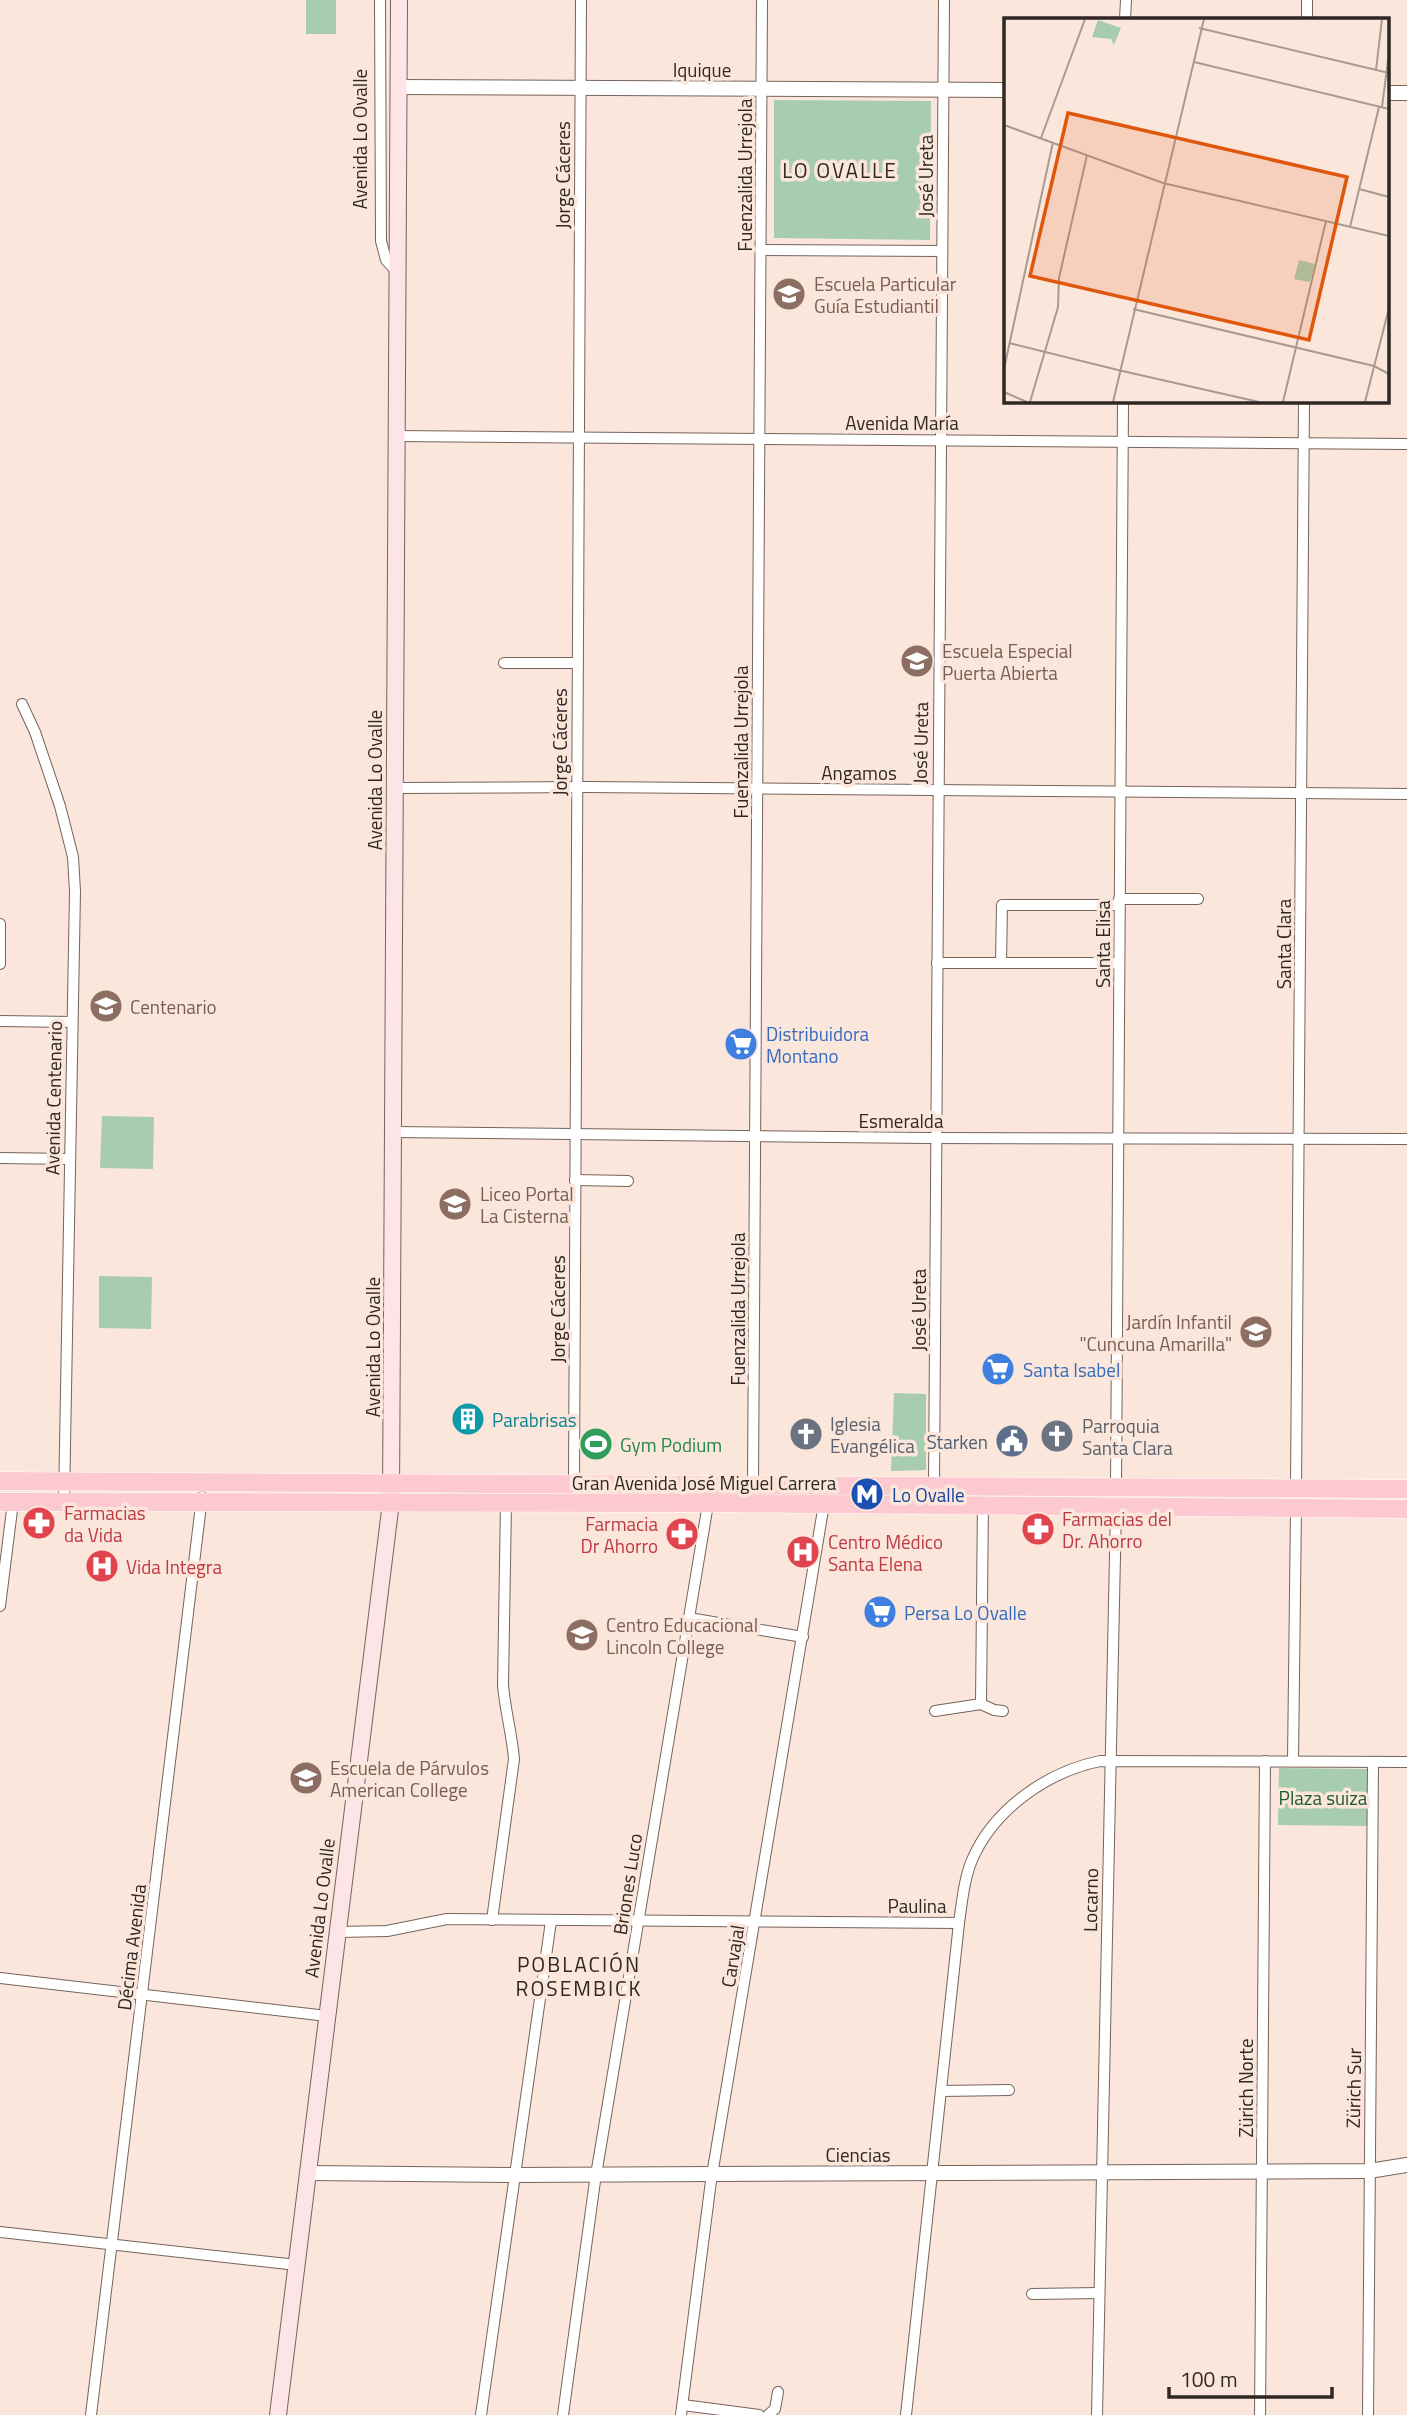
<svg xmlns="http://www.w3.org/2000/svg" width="1407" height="2415" font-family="'Titillium Web',sans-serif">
<rect width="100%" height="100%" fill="#fbe6db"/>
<g fill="#a8cdae">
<rect x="306" y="0" width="30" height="34"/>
<path d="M774,100L931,101L930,240L774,238Z"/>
<path d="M102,1116L154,1117L153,1169L100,1168Z"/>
<path d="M99,1276L152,1277L151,1329L99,1328Z"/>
<path d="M894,1393L926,1394V1470L891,1471Z"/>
<path d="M1279,1768L1368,1769L1367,1826L1278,1825Z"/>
</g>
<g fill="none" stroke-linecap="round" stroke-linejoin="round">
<defs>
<g id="minor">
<path d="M380,0L381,241L386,260L397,272"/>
<path d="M1125,19L1126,0"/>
<path d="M1307,19V0"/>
<path d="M761,250L942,251"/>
<path d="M397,436L1407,444"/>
<path d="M504,663H577"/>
<path d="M22,704L35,732L60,806L73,857L75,891L64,1502"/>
<path d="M395,788L586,787L1407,794"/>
<path d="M1119,899H1198"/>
<path d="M0,924V964"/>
<path d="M937,963H1119"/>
<path d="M1001,963L1002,905H1119"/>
<path d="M0,1021L72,1022"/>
<path d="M394,1132L927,1138L1407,1139"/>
<path d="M0,1158L70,1159"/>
<path d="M575,1180L628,1181"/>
<path d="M574,1483L581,0"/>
<path d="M753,1484L762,0"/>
<path d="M934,1486L944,0"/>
<path d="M1116,1487L1123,401"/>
<path d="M1296,1488L1304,401"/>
<path d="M0,1606L13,1502"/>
<path d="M689,1618L803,1637"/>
<path d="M981,1704L983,1500"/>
<path d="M935,1711L981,1704L994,1710L1003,1711"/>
<path d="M1293,1761L1296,1508"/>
<path d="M492,1920L514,1759C512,1734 505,1710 503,1685L506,1503"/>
<path d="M338,1932L387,1931L447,1919L959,1923"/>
<path d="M0,1978L327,2016"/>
<path d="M941,2091L1009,2090"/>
<path d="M0,2232L297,2265"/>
<path d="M1032,2294L1099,2293"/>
<path d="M683,2405L759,2415"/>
<path d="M91,2415L202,1497"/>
<path d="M481,2415L551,1921"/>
<path d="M563,2415L595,2181L709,1498"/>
<path d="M681,2415L711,2181L824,1504"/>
<path d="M768,2415L775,2409L778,2392"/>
<path d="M906,2415L959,1923C962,1902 964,1879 972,1860C994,1809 1047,1772 1100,1761L1407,1762"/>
<path d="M1097,2415L1116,1507"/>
<path d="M1260,2415L1265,1761"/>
<path d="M1368,2415L1373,1762"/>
</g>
<g id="tertiary">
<path d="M398,87L1006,90"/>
<path d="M1388,93H1407"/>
<path d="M308,2173L514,2175L1369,2171L1407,2165"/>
</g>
<path id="secondary" d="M278,2415L391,1502L399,0"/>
<g id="primary">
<path d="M0,1481L1407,1489"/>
<path d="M0,1502L708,1503L1407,1509"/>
</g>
</defs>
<use href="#minor" stroke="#75645a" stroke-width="12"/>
<use href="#tertiary" stroke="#75645a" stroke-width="16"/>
<use href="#secondary" stroke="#75645a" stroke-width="18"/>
<use href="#primary" stroke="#fff" stroke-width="19"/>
<use href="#minor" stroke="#fff" stroke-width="10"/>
<use href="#tertiary" stroke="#fff" stroke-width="14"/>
<use href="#secondary" stroke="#fde4e7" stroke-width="16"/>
<use href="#primary" stroke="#fbc9cf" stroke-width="18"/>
</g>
<defs>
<symbol id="school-disc" viewBox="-11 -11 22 22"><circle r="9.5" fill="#8d6e63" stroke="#fbe6db"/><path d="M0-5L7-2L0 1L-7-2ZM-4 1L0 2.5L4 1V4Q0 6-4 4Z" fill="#fff"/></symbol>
<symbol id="supermarket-disc" viewBox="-11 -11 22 22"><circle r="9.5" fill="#3f7fe0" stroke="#fbe6db"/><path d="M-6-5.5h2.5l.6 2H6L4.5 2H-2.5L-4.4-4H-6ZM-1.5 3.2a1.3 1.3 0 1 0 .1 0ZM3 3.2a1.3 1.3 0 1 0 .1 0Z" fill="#fff"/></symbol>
<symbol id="building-disc" viewBox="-11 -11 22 22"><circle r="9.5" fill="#0f9aa8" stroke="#fbe6db"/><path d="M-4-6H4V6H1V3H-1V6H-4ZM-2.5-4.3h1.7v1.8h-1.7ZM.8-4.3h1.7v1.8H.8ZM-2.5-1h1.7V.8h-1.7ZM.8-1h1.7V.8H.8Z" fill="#fff"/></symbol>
<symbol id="church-disc" viewBox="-11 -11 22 22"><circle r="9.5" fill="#6b7280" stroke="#fbe6db"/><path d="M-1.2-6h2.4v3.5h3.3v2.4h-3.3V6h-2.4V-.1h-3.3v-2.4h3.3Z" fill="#fff"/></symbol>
<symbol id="civic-disc" viewBox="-11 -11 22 22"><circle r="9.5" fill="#5c6f8a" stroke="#fbe6db"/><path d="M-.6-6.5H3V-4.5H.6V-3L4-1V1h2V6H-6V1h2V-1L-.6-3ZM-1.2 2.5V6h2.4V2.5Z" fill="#fff"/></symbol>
<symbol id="stadium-disc" viewBox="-11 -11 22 22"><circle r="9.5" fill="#2e9e5b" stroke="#fbe6db"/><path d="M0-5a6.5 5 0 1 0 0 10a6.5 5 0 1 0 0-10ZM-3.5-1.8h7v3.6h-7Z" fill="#fff"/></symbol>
<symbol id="metro-disc" viewBox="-11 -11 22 22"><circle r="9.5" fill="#1a4fb4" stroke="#fbe6db"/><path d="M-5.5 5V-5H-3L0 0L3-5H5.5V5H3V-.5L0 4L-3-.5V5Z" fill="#fff"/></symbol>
<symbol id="pharmacy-disc" viewBox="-11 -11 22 22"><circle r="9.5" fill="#e0444e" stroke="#fbe6db"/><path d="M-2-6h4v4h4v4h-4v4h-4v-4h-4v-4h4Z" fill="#fff"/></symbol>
<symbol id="hospital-disc" viewBox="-11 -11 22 22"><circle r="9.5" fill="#e0444e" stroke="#fbe6db"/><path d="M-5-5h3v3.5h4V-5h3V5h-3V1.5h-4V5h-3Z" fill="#fff"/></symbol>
</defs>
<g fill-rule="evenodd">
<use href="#school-disc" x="770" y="275" width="38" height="38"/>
<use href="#school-disc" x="898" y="642" width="38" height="38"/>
<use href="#school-disc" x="87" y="987" width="38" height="38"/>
<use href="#supermarket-disc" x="722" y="1025" width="38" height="38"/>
<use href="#school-disc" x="436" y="1185" width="38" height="38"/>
<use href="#school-disc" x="1237" y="1313" width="38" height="38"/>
<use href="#supermarket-disc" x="979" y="1350" width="38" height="38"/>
<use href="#building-disc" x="449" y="1400" width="38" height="38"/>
<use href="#church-disc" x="787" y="1415" width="38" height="38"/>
<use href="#church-disc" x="1038" y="1417" width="38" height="38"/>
<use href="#civic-disc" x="993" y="1422" width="38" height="38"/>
<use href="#stadium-disc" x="577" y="1425" width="38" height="38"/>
<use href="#metro-disc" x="848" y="1475" width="38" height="38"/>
<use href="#pharmacy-disc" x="20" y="1504" width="38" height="38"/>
<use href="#pharmacy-disc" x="1019" y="1510" width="38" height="38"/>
<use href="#pharmacy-disc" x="663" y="1515" width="38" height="38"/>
<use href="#hospital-disc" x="784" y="1533" width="38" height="38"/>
<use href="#hospital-disc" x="83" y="1547" width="38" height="38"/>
<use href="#supermarket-disc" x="861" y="1593" width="38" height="38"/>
<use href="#school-disc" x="563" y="1616" width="38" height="38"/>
<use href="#school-disc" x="287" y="1759" width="38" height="38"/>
</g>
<g text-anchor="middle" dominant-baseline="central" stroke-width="7" stroke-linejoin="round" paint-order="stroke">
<g font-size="19" fill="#2f2723" stroke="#fbe6db">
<text x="702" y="69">Iquique</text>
<text transform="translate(359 139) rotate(-90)">Avenida Lo Ovalle</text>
<text transform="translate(562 175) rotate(-90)">Jorge Cáceres</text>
<text transform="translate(744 175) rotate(-90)">Fuenzalida Urrejola</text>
<text transform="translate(925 176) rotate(-90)">José Ureta</text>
<text x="902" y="422">Avenida María</text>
<text transform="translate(559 742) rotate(-90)">Jorge Cáceres</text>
<text transform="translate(740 742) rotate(-90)">Fuenzalida Urrejola</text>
<text transform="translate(920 743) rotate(-89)">José Ureta</text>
<text x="859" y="772">Angamos</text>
<text transform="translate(374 780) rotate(-90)">Avenida Lo Ovalle</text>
<text transform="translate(1102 944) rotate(-90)">Santa Elisa</text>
<text transform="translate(1283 944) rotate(-90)">Santa Clara</text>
<text transform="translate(53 1098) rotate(-89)">Avenida Centenario</text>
<text x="901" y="1120">Esmeralda</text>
<text transform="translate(557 1309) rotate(-90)">Jorge Cáceres</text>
<text transform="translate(737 1309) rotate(-90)">Fuenzalida Urrejola</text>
<text transform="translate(918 1310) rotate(-90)">José Ureta</text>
<text transform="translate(372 1347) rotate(-90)">Avenida Lo Ovalle</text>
<text x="704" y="1482">Gran Avenida José Miguel Carrera</text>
<text transform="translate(627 1884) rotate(-81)">Briones Luco</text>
<text transform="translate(1090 1900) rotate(-89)">Locarno</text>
<text x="917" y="1905">Paulina</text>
<text transform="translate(319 1908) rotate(-83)">Avenida Lo Ovalle</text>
<text transform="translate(131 1947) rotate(-83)">Décima Avenida</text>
<text transform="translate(732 1956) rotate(-81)">Carvajal</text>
<text transform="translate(1245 2088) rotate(-90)">Zürich Norte</text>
<text transform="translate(1353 2088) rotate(-89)">Zürich Sur</text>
<text x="858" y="2154">Ciencias</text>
</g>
<g font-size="19" fill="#785e54" stroke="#fbe6db" text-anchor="start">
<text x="814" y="283">Escuela Particular<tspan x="814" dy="22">Guía Estudiantil</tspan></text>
<text x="942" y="650">Escuela Especial<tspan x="942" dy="22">Puerta Abierta</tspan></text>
<text x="130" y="1006">Centenario</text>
<text x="480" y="1193">Liceo Portal<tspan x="480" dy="22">La Cisterna</tspan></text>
<text x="1232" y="1321" text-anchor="end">Jardín Infantil<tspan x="1232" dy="22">"Cuncuna Amarilla"</tspan></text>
<text x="606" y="1624">Centro Educacional<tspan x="606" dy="22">Lincoln College</tspan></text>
<text x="330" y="1767">Escuela de Párvulos<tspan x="330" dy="22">American College</tspan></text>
</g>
<g font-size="19" fill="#366cbe" stroke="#fbe6db" text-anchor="start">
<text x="766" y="1033">Distribuidora<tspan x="766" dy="22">Montano</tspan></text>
<text x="1023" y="1369">Santa Isabel</text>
<text x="904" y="1612">Persa Lo Ovalle</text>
</g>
<g font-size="19" fill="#0d838f" stroke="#fbe6db" text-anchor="start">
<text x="492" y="1419">Parabrisas</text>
</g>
<g font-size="19" fill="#5b616d" stroke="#fbe6db" text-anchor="start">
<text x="830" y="1423">Iglesia<tspan x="830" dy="22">Evangélica</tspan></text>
<text x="1082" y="1425">Parroquia<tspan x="1082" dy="22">Santa Clara</tspan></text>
</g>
<g font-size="19" fill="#4e5e75" stroke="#fbe6db" text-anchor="end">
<text x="988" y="1441">Starken</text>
</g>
<g font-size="19" fill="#27864d" stroke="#fbe6db" text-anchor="start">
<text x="620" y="1444">Gym Podium</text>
</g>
<g font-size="19" fill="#164399" stroke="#fbe6db" text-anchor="start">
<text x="892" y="1494">Lo Ovalle</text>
</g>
<g font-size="19" fill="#be3a42" stroke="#fbe6db" text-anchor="start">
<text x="64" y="1512">Farmacias<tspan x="64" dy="22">da Vida</tspan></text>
<text x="1062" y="1518">Farmacias del<tspan x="1062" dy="22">Dr. Ahorro</tspan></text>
<text x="658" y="1523" text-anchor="end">Farmacia<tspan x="658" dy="22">Dr Ahorro</tspan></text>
<text x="828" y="1541">Centro Médico<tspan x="828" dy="22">Santa Elena</tspan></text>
<text x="126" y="1566">Vida Integra</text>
</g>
<g font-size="19" fill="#195b2e" stroke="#fbe6db">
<text x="1323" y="1797">Plaza suiza</text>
</g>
<g font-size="21" letter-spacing="2" fill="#2f2723" stroke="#fbe6db">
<text x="840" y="170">LO OVALLE</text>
<text x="579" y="1964">POBLACIÓN<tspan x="579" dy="24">ROSEMBICK</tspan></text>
</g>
</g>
<g transform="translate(1004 18)">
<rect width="385" height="385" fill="#fbe6db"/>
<path d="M94,2L117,10L110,27L107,21L88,19ZM295,242L311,246L306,264L290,261Z" fill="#a8cdae"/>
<path fill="none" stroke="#a99a91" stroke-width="2" d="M195,10L385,55M190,44L385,91M372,52L378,1M378,89L385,35M0,107L159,165L385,218M37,120L81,1M355,171L385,179M346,209L375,89M129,291L370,348L385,356M5,325L114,352M0,351L49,124M114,352L255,384M0,374L23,384M26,384L54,289L55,260L83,137M109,384L200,1M279,384L322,203M361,384L385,290"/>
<path fill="#df560d" fill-opacity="0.15" stroke="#df560d" stroke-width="3.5" d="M64,95L343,159L305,322L26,258Z"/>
<rect width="385" height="385" fill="none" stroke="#2f2723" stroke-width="3.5"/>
</g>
<path d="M1169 2387v10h163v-10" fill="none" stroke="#2f2723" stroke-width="3.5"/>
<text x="1180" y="2387" font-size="21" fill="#2f2723" stroke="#fbe6db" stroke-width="5" paint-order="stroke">100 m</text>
</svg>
